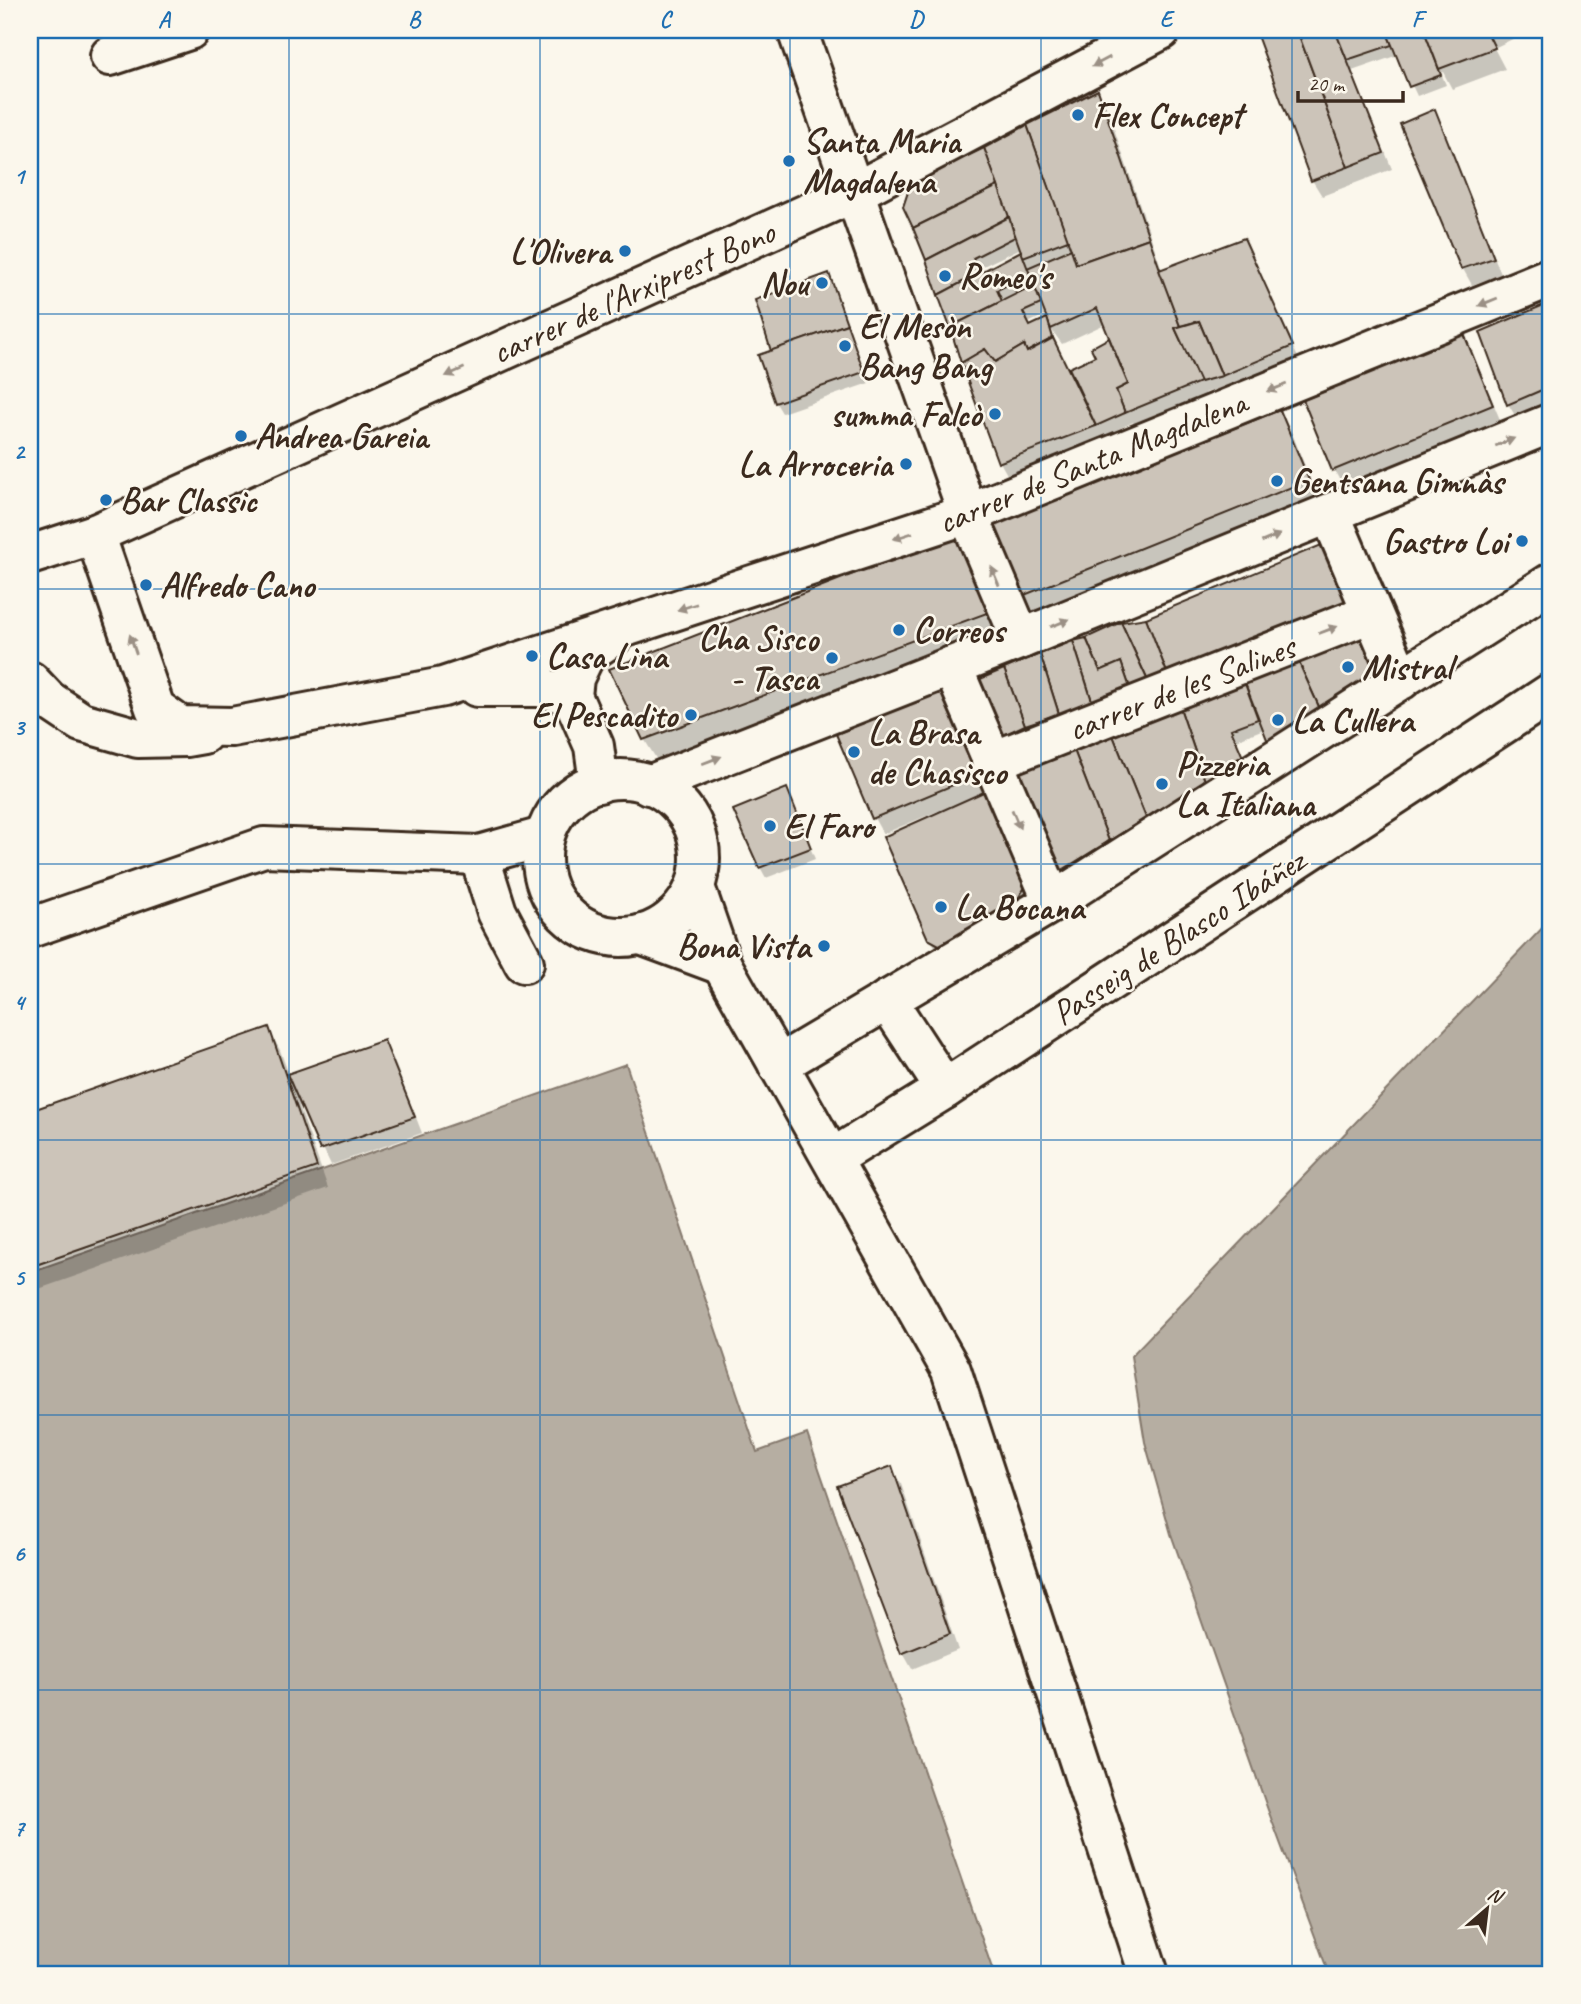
<svg xmlns="http://www.w3.org/2000/svg" width="1581" height="2004" font-family="Caveat,sans-serif">
<rect width="100%" height="100%" fill="#fbf7ec"/>
<filter id="ink" filterUnits="userSpaceOnUse"><feTurbulence type="fractalNoise" baseFrequency=".0143" numOctaves="2"/><feDisplacementMap in="SourceGraphic" scale="14" xChannelSelector="R" yChannelSelector="G"/><feConvolveMatrix kernelMatrix="1 2 1 2 8 2 1 2 1" color-interpolation-filters="sRGB"/></filter>
<g filter="url(#ink)">
<g fill="#b6aea2" stroke="#85796d" stroke-width="2">
<path d="M1551,919V1974H1329L1268,1810L1171,1534L1145,1442L1131,1356Z"/>
<path d="M626,1064L757,1452L807,1434L994,1974H30V1272Z"/>
</g>
<g fill="#0003" fill-rule="evenodd">
<path d="M1257,30H1531L1494,48L1505,69L1452,89L1443,72L1441,73L1446,85L1417,96L1398,55L1352,71L1392,169L1322,196L1312,180Z"/>
<path d="M1097,93L1107,108L1162,270L1243,240L1300,362L1233,391L1230,385L1205,393L1208,399L1136,428L1133,422L1101,437L1104,442L1009,478L1000,462L940,295ZM1021,248L1023,252L980,275L977,269ZM1047,314L1053,327L1051,328L1046,320L1030,328L1028,323ZM1105,324L1111,339L1094,349L1097,357L1069,371L1058,350L1051,329L1062,344Z"/>
<path d="M1434,111L1443,127L1501,274L1472,285L1463,269L1403,124Z"/>
<path d="M828,276L834,286L869,383L782,413L776,403L760,356L773,352Z"/>
<path d="M1551,304V412L1521,425L1508,404L1482,333Z"/>
<path d="M1463,336L1472,352L1501,422L1343,486L1334,470L1305,401Z"/>
<path d="M1280,412L1292,433L1319,502L1036,616L1023,595Z"/>
<path d="M972,555L998,635L657,760L644,739Z"/>
<path d="M1363,617L1031,736L996,738L1087,640Z"/>
<path d="M1386,669L1264,729L1236,740L1247,768L1069,887L1051,868L1242,675Z"/>
<path d="M958,706L1036,899L940,955L930,938L938,811L883,834L874,818L838,735Z"/>
<path d="M786,790L815,859L766,878L760,867Z"/>
<path d="M268,1029L280,1050L289,1075L384,1042L393,1058L422,1133L331,1165L302,1104L299,1106L328,1188L30,1292V1112Z"/>
<path d="M892,1468L901,1484L958,1650L912,1669L903,1653Z"/>
</g>
<g fill="#ccc4b9" stroke="#3b2a1e" stroke-width="2">
<path d="M1255,30H1297L1348,167L1311,181Z"/>
<path d="M1297,30H1335L1384,153L1348,167Z"/>
<path d="M1335,30H1386L1392,45L1347,60Z"/>
<path d="M1386,30H1424L1441,75L1409,87Z"/>
<path d="M1424,30H1486L1495,48L1439,69Z"/>
<path d="M1098,90L1149,238L1076,264L1027,125Z"/>
<path d="M1435,109L1494,258L1461,269L1400,124Z"/>
<path d="M1027,125L1068,240L1023,257L984,148Z"/>
<path d="M984,148L998,186L913,228L903,207L911,183Z"/>
<path d="M998,186L1009,217L926,260L913,228Z"/>
<path d="M1009,217L1015,237L973,258L981,273L938,295L926,260Z"/>
<path d="M1149,238L1180,326L1175,328L1200,382L1125,413L1116,390L1128,384L1097,308L1051,329L1027,268L1071,249L1076,264Z"/>
<path d="M1244,238L1293,346L1222,376L1199,321L1180,326L1159,270Z"/>
<path d="M1021,251L1034,285L1016,293L1011,283L997,290L1002,301L950,327L938,295Z"/>
<path d="M829,273L847,324L771,351L755,300Z"/>
<path d="M1034,285L1041,304L1023,312L1030,326L1047,318L1053,338L1027,352L1024,345L995,362L985,349L961,363L950,327Z"/>
<path d="M1551,302V386L1507,405L1480,332Z"/>
<path d="M1199,321L1222,376L1200,382L1175,328Z"/>
<path d="M847,324L864,372L775,403L758,355Z"/>
<path d="M1464,334L1493,405L1332,471L1303,400Z"/>
<path d="M1053,338L1096,426L998,463L961,363L985,349L995,362L1024,345L1027,352Z"/>
<path d="M1109,338L1128,384L1116,390L1125,413L1096,426L1069,368L1095,356L1091,348Z"/>
<path d="M1280,410L1309,480L1022,596L989,526Z"/>
<path d="M961,532L987,613L643,740L609,669Z"/>
<path d="M1331,541L1355,601L1167,673L1146,618Z"/>
<path d="M1146,618L1167,673L1148,681L1121,622Z"/>
<path d="M1121,622L1148,681L1130,688L1121,662L1100,671L1086,638Z"/>
<path d="M1369,627L1382,657L1374,678L1320,709L1295,654Z"/>
<path d="M1086,638L1100,671L1121,662L1130,688L1092,701L1073,641Z"/>
<path d="M1073,641L1092,701L1059,714L1040,654Z"/>
<path d="M1040,654L1059,714L1025,725L1004,669Z"/>
<path d="M1295,654L1320,709L1268,742L1241,673Z"/>
<path d="M1004,669L1025,725L995,739L973,682Z"/>
<path d="M1241,673L1258,719L1231,729L1243,757L1205,781L1177,699Z"/>
<path d="M949,688L977,775L872,819L836,734Z"/>
<path d="M1177,699L1205,781L1146,818L1110,728Z"/>
<path d="M1110,728L1146,818L1109,841L1072,745Z"/>
<path d="M1072,745L1109,841L1059,872L1009,769Z"/>
<path d="M787,788L811,848L759,868L733,810Z"/>
<path d="M988,790L1028,882L1019,897L941,946L928,939L883,837Z"/>
<path d="M269,1027L317,1167L30,1267V1111Z"/>
<path d="M384,1040L415,1117L320,1150L287,1074Z"/>
<path d="M892,1466L950,1634L901,1654L837,1486Z"/>
</g>
<g fill="none" stroke-linecap="round" stroke-linejoin="round">
<defs>
<g id="minor">
<path d="M797,30L968,514L1021,639"/>
<path d="M110,56L189,30"/>
<path d="M1330,514L1401,680"/>
<path d="M95,534L155,708L180,726L232,727L443,687L968,514L1551,277"/>
<path d="M30,555L95,534L853,193L1161,30"/>
<path d="M952,666L1053,902"/>
<path d="M30,681L48,700L81,722L138,738L186,737L203,734"/>
<path d="M477,687H539L572,696"/>
<path d="M991,762L1371,613"/>
<circle cx="621" cy="858" r="79"/>
<path d="M599,783L594,746L572,696L574,678L585,655L613,636"/>
<path d="M649,785L1021,639L1551,423"/>
<path d="M479,855L497,912L524,963"/>
<path d="M695,887L722,965L951,1370L1149,1974"/>
<path d="M30,928L264,847L479,855L543,837"/>
<path d="M641,935L722,965"/>
<path d="M887,1000L945,1089"/>
<path d="M778,1065L1053,902L1551,583"/>
<path d="M833,1158L945,1089L1551,693"/>
</g>
</defs>
<use href="#minor" stroke="#3b2a1e" stroke-width="44"/>
<use href="#minor" stroke="#fbf7ec" stroke-width="38"/>
</g>
<defs><path id="oneway-solid" d="M-6-.8H1V-3.2L6.5 0L1 3.2V.8H-6Z" transform="scale(1.75)"/></defs>
<g fill="#9b9085">
<use href="#oneway-solid" transform="translate(1101 62) rotate(152)"/>
<use href="#oneway-solid" transform="translate(1488 302) rotate(158)"/>
<use href="#oneway-solid" transform="translate(455 372) rotate(156)"/>
<use href="#oneway-solid" transform="translate(1277 388) rotate(158)"/>
<use href="#oneway-solid" transform="translate(1505 442) rotate(-22)"/>
<use href="#oneway-solid" transform="translate(903 536) rotate(162)"/>
<use href="#oneway-solid" transform="translate(1271 538) rotate(-22)"/>
<use href="#oneway-solid" transform="translate(995 576) rotate(-113)"/>
<use href="#oneway-solid" transform="translate(687 607) rotate(162)"/>
<use href="#oneway-solid" transform="translate(1060 623) rotate(-22)"/>
<use href="#oneway-solid" transform="translate(1328 630) rotate(-21)"/>
<use href="#oneway-solid" transform="translate(133 644) rotate(-109)"/>
<use href="#oneway-solid" transform="translate(712 760) rotate(-21)"/>
<use href="#oneway-solid" transform="translate(1016 819) rotate(67)"/>
</g>
</g>
<path fill="none" stroke="#1f6fb2" stroke-width="2" stroke-opacity="0.55" d="M289,30V1974M540,30V1974M790,30V1974M1041,30V1974M1292,30V1974M30,314H1551M30,589H1551M30,864H1551M30,1140H1551M30,1415H1551M30,1690H1551"/>
<g fill="#1f6fb2" stroke="#fbf7ec" stroke-width="2.5">
<circle cx="1078" cy="115" r="7"/>
<circle cx="789" cy="161" r="7"/>
<circle cx="625" cy="251" r="7"/>
<circle cx="945" cy="276" r="7"/>
<circle cx="822" cy="283" r="7"/>
<circle cx="845" cy="346" r="7"/>
<circle cx="995" cy="414" r="7"/>
<circle cx="241" cy="436" r="7"/>
<circle cx="906" cy="464" r="7"/>
<circle cx="1277" cy="481" r="7"/>
<circle cx="106" cy="500" r="7"/>
<circle cx="1522" cy="541" r="7"/>
<circle cx="146" cy="585" r="7"/>
<circle cx="899" cy="630" r="7"/>
<circle cx="532" cy="656" r="7"/>
<circle cx="832" cy="658" r="7"/>
<circle cx="1348" cy="667" r="7"/>
<circle cx="691" cy="715" r="7"/>
<circle cx="1278" cy="720" r="7"/>
<circle cx="854" cy="752" r="7"/>
<circle cx="1162" cy="784" r="7"/>
<circle cx="770" cy="826" r="7"/>
<circle cx="941" cy="907" r="7"/>
<circle cx="824" cy="946" r="7"/>
</g>
<g text-anchor="middle" dominant-baseline="central" stroke-width="5" stroke-linejoin="round" paint-order="stroke">
<g font-size="35" font-weight="bold" fill="#3b2a1e" stroke="#fbf7ec" text-anchor="start">
<text x="1092" y="115">Flex Concept</text>
<text x="803" y="141">Santa Maria<tspan x="803" dy="40">Magdalena</tspan></text>
<text x="611" y="251" text-anchor="end">L'Olivera</text>
<text x="959" y="276">Romeo's</text>
<text x="808" y="283" text-anchor="end">Nou</text>
<text x="859" y="326">El Mesòn<tspan x="859" dy="40">Bang Bang</tspan></text>
<text x="981" y="414" text-anchor="end">summa Falcò</text>
<text x="255" y="436">Andrea Gareia</text>
<text x="892" y="464" text-anchor="end">La Arroceria</text>
<text x="1291" y="481">Gentsana Gimnàs</text>
<text x="120" y="500">Bar Classic</text>
<text x="1508" y="541" text-anchor="end">Gastro Loi</text>
<text x="160" y="585">Alfredo Cano</text>
<text x="913" y="630">Correos</text>
<text x="818" y="638" text-anchor="end">Cha Sisco<tspan x="818" dy="40">- Tasca</tspan></text>
<text x="546" y="656">Casa Lina</text>
<text x="1362" y="667">Mistral</text>
<text x="677" y="715" text-anchor="end">El Pescadito</text>
<text x="1292" y="720">La Cullera</text>
<text x="868" y="732">La Brasa<tspan x="868" dy="40">de Chasisco</tspan></text>
<text x="1176" y="764">Pizzeria<tspan x="1176" dy="40">La Italiana</tspan></text>
<text x="784" y="826">El Faro</text>
<text x="955" y="907">La Bocana</text>
<text x="810" y="946" text-anchor="end">Bona Vista</text>
</g>
<g font-size="35" fill="#3b2a1e" stroke="#fbf7ec">
<text transform="translate(633 292) rotate(-24)">carrer de l'Arxiprest Bono</text>
<text transform="translate(1092 462) rotate(-22)">carrer de Santa Magdalena</text>
<text transform="translate(1181 688) rotate(-21)">carrer de les Salines</text>
<text transform="translate(1178 937) rotate(-33)">Passeig de Blasco Ibáñez</text>
</g>
</g>
<rect width="1581" height="2004" fill="none" stroke="#fbf7ec" stroke-width="77"/>
<g transform="translate(1487 1909) rotate(28)" stroke="#fbf7ec" stroke-width="5" paint-order="stroke">
<path d="M0-5L12 26L0 18L-12 26Z" fill="#3b2a1e"/>
<text y="-10" font-size="19" font-weight="bold" text-anchor="middle" fill="#3b2a1e">N</text>
</g>
<path d="M1298 91v10h105v-10" fill="none" stroke="#3b2a1e" stroke-width="3.5"/>
<text x="1308" y="91" font-size="21" fill="#3b2a1e" stroke="#fbf7ec" stroke-width="5" paint-order="stroke">20 m</text>
<rect x="38" y="38" width="1504" height="1928" fill="none" stroke="#1f6fb2" stroke-width="2.5"/>
<g font-size="23" text-anchor="middle" font-weight="bold" fill="#1f6fb2">
<text x="164" y="27">A</text>
<text x="414" y="27">B</text>
<text x="665" y="27">C</text>
<text x="916" y="27">D</text>
<text x="1166" y="27">E</text>
<text x="1417" y="27">F</text>
<text x="19" y="184">1</text>
<text x="19" y="459">2</text>
<text x="19" y="735">3</text>
<text x="19" y="1010">4</text>
<text x="19" y="1285">5</text>
<text x="19" y="1561">6</text>
<text x="19" y="1836">7</text>
</g>
</svg>
